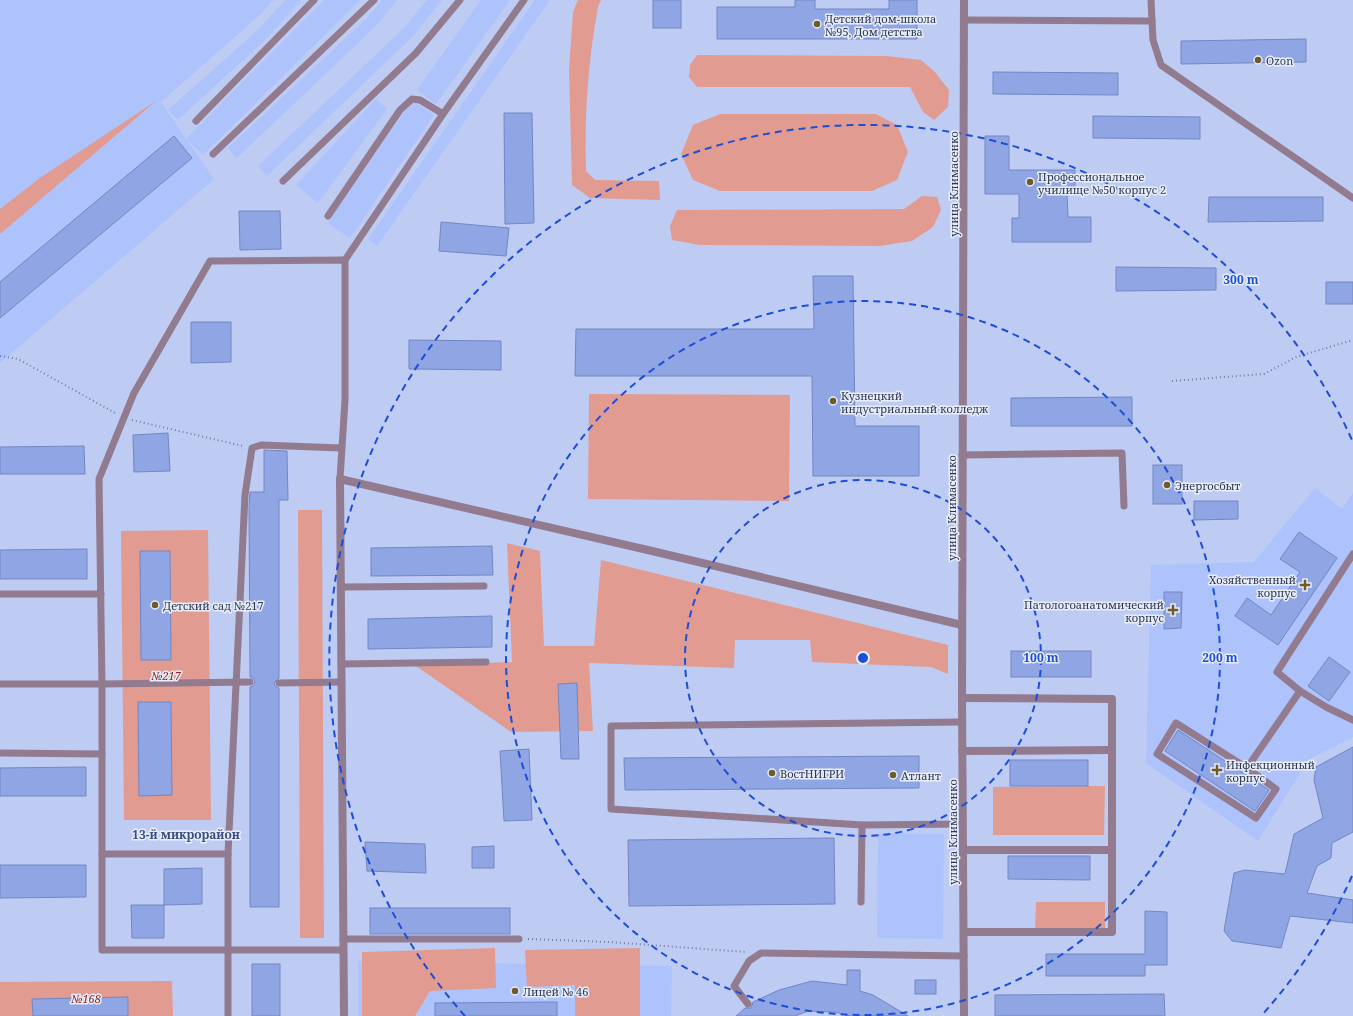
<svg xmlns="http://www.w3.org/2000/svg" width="1353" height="1016" font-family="'Noto Serif',serif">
<rect width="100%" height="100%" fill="#beccf3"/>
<g fill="#aec2fc">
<path d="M0,0H273L262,13L161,102L186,139L324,0H360L203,155L186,139L214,179L0,363Z"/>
<path d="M285,0H301L267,38L178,120L168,110L260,28Z"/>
<path d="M382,0H397L376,26L237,158L228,148L368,17Z"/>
<path d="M427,0H442L414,35L267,176L258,166L405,27Z"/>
<path d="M481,0H510L436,104L417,90Z"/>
<path d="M535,0H550L377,246L368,239Z"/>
<path d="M376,99L387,109L318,203L296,185Z"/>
<path d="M412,100L434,115L350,238L328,223Z"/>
<path d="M1315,488L1342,509L1353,493V737L1308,760L1258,841L1146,763L1151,565L1254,562Z"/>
<path d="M878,833L944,834L943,939L877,938Z"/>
<path d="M358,961L672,966L671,1016H358Z"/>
</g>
<g fill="#e29b90">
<path d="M578,0H601L598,7C588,62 584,116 586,171L595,180L659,181L660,200L590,198L572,185L569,70L573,12Z"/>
<path d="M697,55L887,56L921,60L935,72L949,90L948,107L934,120L923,112L910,87H697L689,77L690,65Z"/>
<path d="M156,101L0,234V209L40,178Z"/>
<path d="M720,114H876L897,125L908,152L897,180L872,191H720L693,180L681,154L693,125Z"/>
<path d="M922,196L937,197L941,210L933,227L912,241L880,246L700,245L672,240L670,226L677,210L904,209Z"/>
<path d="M589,394L790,395L789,501L588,499Z"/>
<path d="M298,510H322L324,938H300Z"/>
<path d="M208,530L211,820H124L121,531Z"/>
<path d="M507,543L540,551L544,646H594L601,560L948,645V674L931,667L812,662L810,640H735L734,668L589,663L593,731L511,732L416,666L512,662Z"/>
<path d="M1105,786L1104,835H993V787Z"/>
<path d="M1036,902H1105V928H1035Z"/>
<path d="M495,948L496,988L430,991L415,1016H362V952Z"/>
<path d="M640,948V1016H575V985L527,987L525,950Z"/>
<path d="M172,981L173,1016H0V982Z"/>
</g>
<g fill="#90a5e4" stroke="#7286c2">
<rect x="653" y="0" width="28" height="28"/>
<path d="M795,0H815V9H889V0H917V39H717V7H795Z"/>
<path d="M1306,39V62L1181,64V41Z"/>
<path d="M993,72L1118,73V95L993,94Z"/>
<path d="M504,113H532L534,223L505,224Z"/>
<path d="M1093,116L1200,117V139L1093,138Z"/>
<path d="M174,136L192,158L0,318V282Z"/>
<path d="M985,136H1009V170H1075V194H1067L1068,217H1091V242H1012V218H1019V194H985Z"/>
<path d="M1209,197H1323V221L1208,222Z"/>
<path d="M239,211H280L281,249L240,250Z"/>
<path d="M441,222L509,228L506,256L439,251Z"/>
<path d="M1116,267L1216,268V290L1116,291Z"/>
<path d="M813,276H853L855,426H919V476H813L812,376H575L576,329H814Z"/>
<rect x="1326" y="282" width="27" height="22"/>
<path d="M191,322H231V362L191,363Z"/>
<path d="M409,340L501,341V370L409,369Z"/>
<path d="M1132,397V426H1011V398Z"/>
<path d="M168,433L170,471L134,472L133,435Z"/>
<path d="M84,446L85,474H0V447Z"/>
<path d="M264,450L287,451L288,500H279V678L274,683L275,686L279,688V907H250V687L253,686L255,682L254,679L250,677L249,508L250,492H264Z"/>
<rect x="1153" y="465" width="29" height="39"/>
<path d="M1194,501H1238V519L1194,520Z"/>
<path d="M1299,532L1337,558L1278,645L1235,616L1247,598L1271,615L1300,572L1280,559Z"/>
<path d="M492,546L493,575L371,576V548Z"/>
<path d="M87,549V579H0V550Z"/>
<path d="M140,551H170L171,660H141Z"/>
<path d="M1164,592H1182L1181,628L1164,629Z"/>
<path d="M492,616V647L368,649V619Z"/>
<rect x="1011" y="651" width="80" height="26"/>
<path d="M1329,657L1350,672L1329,701L1308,686Z"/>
<path d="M577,683L579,759H561L558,684Z"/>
<path d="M138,702H171L172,795L139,796Z"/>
<path d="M1178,730L1269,790L1255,811L1165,751Z"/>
<path d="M1353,747V832L1332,843L1331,858L1317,866L1307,893L1353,900V923L1290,916L1281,948L1232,941L1224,931L1234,873L1245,870L1285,874L1294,834L1323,818L1314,780L1316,767Z"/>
<path d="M529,749L532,820L504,821L500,751Z"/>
<path d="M919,756V788L625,790L624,758Z"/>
<rect x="1010" y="760" width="78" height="26"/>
<path d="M86,767V796H0V768Z"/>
<path d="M834,838L835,904L629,906L628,840Z"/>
<path d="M365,842L425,844L426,873L367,871Z"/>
<path d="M494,846V868H472V847Z"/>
<path d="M1008,856H1090V880L1008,879Z"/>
<path d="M0,865H86V897L0,898Z"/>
<path d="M202,868V904L164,905V869Z"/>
<path d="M131,905H164V938H132Z"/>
<rect x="370" y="908" width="140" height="26"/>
<path d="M1145,911L1167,912V965H1145V976H1046V954H1145Z"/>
<rect x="252" y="964" width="28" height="52"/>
<path d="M847,970H860V991L873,995L908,1016H851L835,1012L808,1011L795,1016H736L745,1008H751L753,1002L779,990L812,981L847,985Z"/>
<rect x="915" y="980" width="21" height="14"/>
<path d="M1164,994L1165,1016H995V995Z"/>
<path d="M128,997V1016H33L32,999Z"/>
<path d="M557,1002V1016H435V1003Z"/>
</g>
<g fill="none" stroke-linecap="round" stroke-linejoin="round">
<g stroke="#747fa0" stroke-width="2" stroke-dasharray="1 3" stroke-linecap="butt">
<path d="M0,356L18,359L117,414"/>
<path d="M1172,381L1264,374L1296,357L1353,340"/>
<path d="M132,420L243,446"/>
<path d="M528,939L609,942L746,952"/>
</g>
<g stroke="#927a8f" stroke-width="7">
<path d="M965,20L1152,21L1151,0"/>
<path d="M1152,21L1153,40L1161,65L1353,198"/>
<path d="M196,121L314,0"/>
<path d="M213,154L374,0"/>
<path d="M283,181L416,53L460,0"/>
<path d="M328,216L400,110L412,99L420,100L443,114"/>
<path d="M345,260L443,114L524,0"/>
<path d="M962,455L1122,453L1124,506"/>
<path d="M1353,554L1277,672L1300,691L1326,707L1353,720"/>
<path d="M341,587L484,586"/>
<path d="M0,594H101"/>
<path d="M341,664L486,662"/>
<path d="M250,682L102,684V950H343"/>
<path d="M279,683L341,682"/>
<path d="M0,684H102L99,479L134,393L210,261L345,260V400L340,479"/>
<path d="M0,753L102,754"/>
<path d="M1247,768L1276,789L1256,818L1157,754L1176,723L1247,768L1300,691"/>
<path d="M862,825L611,809V726L962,722"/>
<path d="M102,854H228"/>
<path d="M861,902L862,825L963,824"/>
<path d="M343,939H519"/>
<path d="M748,1004L734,986L749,961L761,953L964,956"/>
<path d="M228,1016V854L245,495L252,448L261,445L341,448"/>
</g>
<g stroke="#927a8f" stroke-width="8">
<path d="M340,479L652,551L962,625"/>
<path d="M962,698L1112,699V932H964"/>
<path d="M962,751L1112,750"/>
<path d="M963,850H1112"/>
</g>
<g stroke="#927a8f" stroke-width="8">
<path d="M340,479L344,1016"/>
<path d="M964,1016L962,698L964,0"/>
</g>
</g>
<g fill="none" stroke="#1d4ed8" stroke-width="2" stroke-dasharray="7 5">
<circle cx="863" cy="658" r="178"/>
<circle cx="863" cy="658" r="357"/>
<path d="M1352 876A535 535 0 0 1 1261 1016M465 1016A535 535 0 1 1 1352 440"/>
</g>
<g fill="#6d5b29" stroke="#e8edfb" stroke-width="1.5">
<circle cx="817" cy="24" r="4"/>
<circle cx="1258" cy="60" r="4"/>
<circle cx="1030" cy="182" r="4"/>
<circle cx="833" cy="401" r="4"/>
<circle cx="1167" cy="485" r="4"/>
<path d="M1303 579h4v4h4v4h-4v4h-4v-4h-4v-4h4z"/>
<circle cx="155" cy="605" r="4"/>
<path d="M1171 604h4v4h4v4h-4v4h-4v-4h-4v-4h4z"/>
<path d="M1215 764h4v4h4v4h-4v4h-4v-4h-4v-4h4z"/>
<circle cx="772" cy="773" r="4"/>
<circle cx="893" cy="775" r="4"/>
<circle cx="515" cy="991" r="4"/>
</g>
<g text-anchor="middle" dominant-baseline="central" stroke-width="3" stroke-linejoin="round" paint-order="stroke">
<g font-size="11" fill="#2e3751" stroke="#e8edfb" text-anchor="start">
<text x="825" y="18">Детский дом-школа<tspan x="825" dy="13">№95, Дом детства</tspan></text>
<text x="1266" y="60">Ozon</text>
<text x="1038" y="176">Профессиональное<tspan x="1038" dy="13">училище №50 корпус 2</tspan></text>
<text x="841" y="395">Кузнецкий<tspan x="841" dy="13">индустриальный колледж</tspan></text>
<text x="1175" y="485">Энергосбыт</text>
<text x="1296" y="579" text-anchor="end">Хозяйственный<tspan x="1296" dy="13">корпус</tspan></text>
<text x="1164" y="604" text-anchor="end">Патологоанатомический<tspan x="1164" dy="13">корпус</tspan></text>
<text x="163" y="605">Детский сад №217</text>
<text x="1226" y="764">Инфекционный<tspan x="1226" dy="13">корпус</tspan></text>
<text x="780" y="773">ВостНИГРИ</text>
<text x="901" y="775">Атлант</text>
<text x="523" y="991">Лицей № 46</text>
</g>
<g font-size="11" fill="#2e3751" stroke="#e8edfb">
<text transform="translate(953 184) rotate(-90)">улица Климасенко</text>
<text transform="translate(951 508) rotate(-90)">улица Климасенко</text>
<text transform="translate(952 832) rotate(-90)">улица Климасенко</text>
</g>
<g font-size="11" font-style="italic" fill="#8a1e14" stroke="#e8edfb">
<text x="166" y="675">№217</text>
<text x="86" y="998">№168</text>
</g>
<g font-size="12" font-weight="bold" fill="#3c4d84" stroke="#e8edfb">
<text x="186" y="834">13-й микрорайон</text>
</g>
</g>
<circle cx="863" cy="658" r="6" fill="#1d4ed8" stroke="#e8edfb" stroke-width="2"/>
<g font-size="12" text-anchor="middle" font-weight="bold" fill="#1d4ed8" stroke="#e8edfb" stroke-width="3" stroke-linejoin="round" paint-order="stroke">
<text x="1241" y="284">300 m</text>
<text x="1041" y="662">100 m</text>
<text x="1220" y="662">200 m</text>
</g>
</svg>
